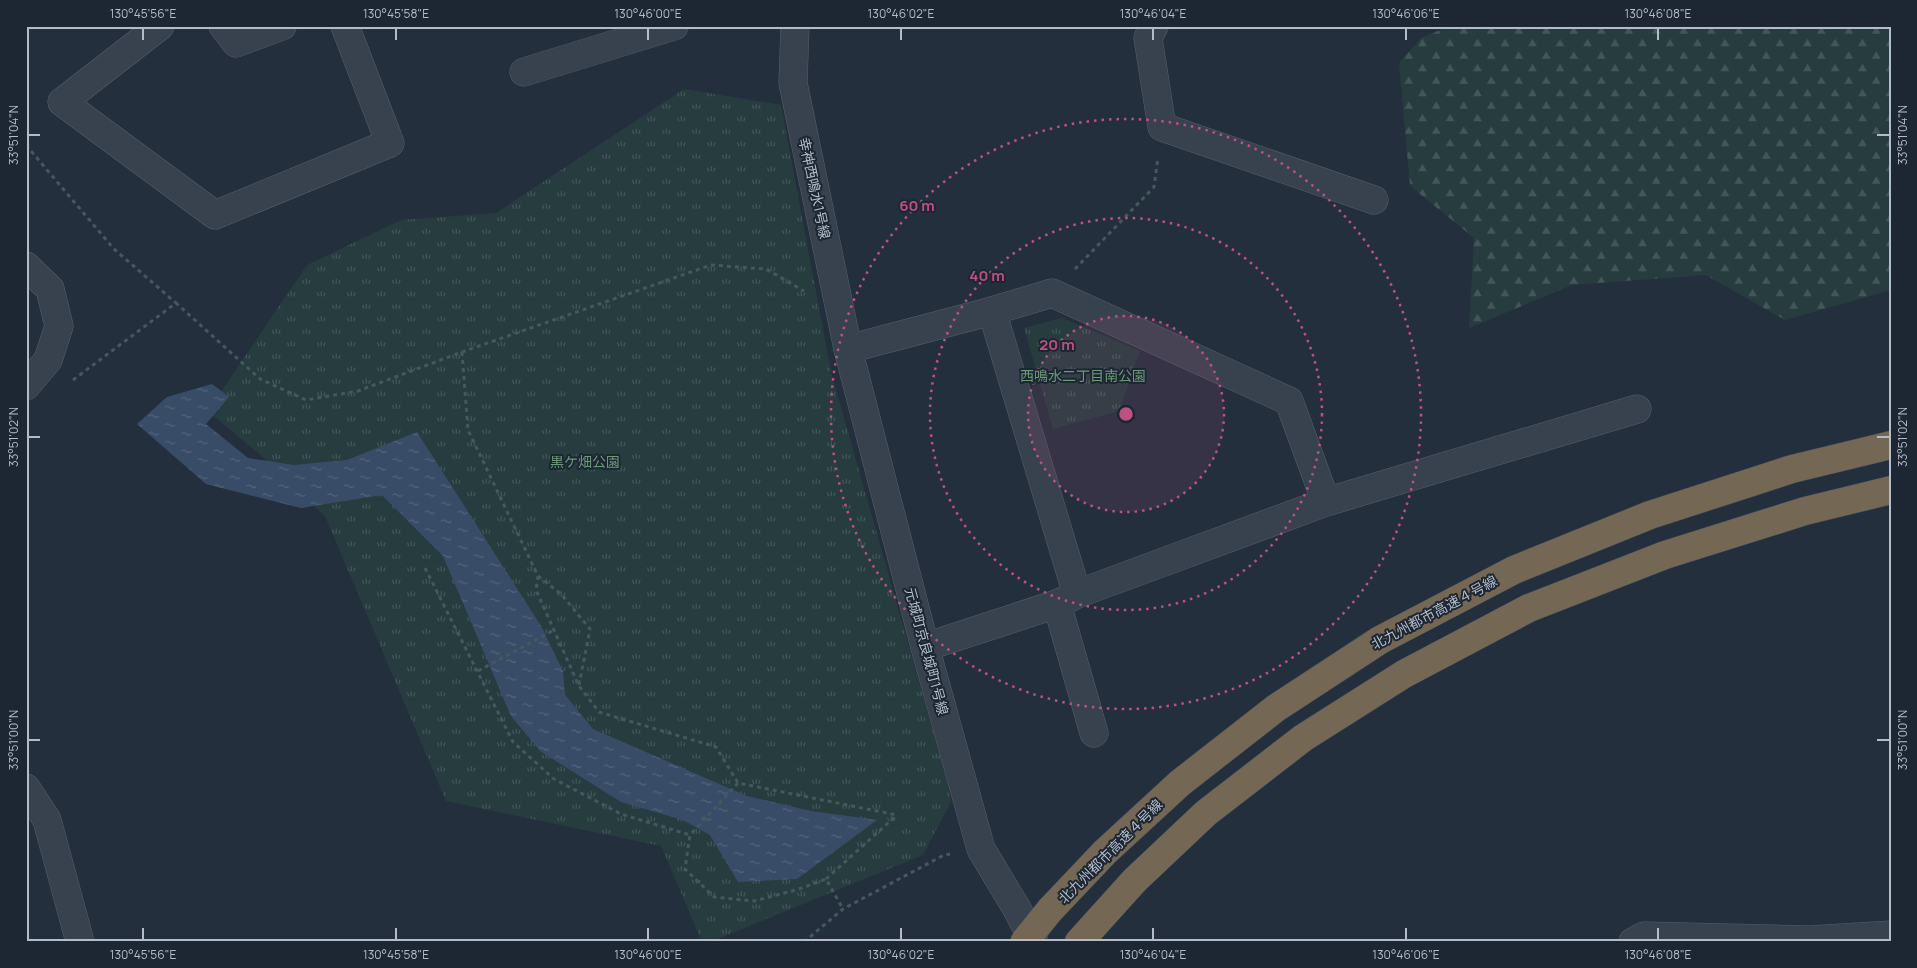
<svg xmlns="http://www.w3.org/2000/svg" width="1917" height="968" font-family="Manrope,'Noto Sans JP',sans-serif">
<defs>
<pattern id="forest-firs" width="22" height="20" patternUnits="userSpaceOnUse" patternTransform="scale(1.25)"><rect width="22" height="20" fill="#263c3f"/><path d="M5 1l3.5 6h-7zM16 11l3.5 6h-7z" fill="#435659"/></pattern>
<pattern id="park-tufts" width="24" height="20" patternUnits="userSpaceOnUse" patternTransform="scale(1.25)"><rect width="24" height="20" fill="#263c3f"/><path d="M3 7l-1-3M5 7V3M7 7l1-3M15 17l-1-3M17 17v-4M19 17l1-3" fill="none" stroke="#435659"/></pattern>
<pattern id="water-ripples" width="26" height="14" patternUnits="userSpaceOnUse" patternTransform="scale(1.25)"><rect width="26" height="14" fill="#394c67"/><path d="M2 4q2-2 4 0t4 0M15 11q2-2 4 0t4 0" fill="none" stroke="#53647b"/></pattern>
</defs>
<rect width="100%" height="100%" fill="#242f3e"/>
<path fill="url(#forest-firs)" d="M1450,26H1891V290L1785,320L1706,275L1572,285L1469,328L1474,238L1410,186L1399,63L1421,38Z"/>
<g fill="url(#park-tufts)">
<path d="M684,89L781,105L831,372L948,784L951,802L923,855L710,942H702L661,846L446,801L325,516L264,458L208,411L307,265L401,220L496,213Z"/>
<path d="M1062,318L1140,351L1119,411L1053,429L1024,328Z"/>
</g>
<path fill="url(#water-ripples)" d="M212,384L229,397L206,424L248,458L294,465L347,460L417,432L541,626L563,671L565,695L593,729L747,796L811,811L877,820L797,879L738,882L710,835L683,820L621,802L540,751L511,716L443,556L382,495L301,508L206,484L137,424L167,397Z"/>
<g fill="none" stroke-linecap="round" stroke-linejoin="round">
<defs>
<g id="minor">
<path d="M160,26L62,102L215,215L390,143L345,26"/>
<path d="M223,26L236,43L282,26"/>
<path d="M1154,26L1148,38L1162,127L1374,200"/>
<path d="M524,72L674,26"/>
<path d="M26,266L50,289L59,326L48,360L26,386"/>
<path d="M992,311L1077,594"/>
<path d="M848,349L992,311L1052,293L1289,401L1326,502"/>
<path d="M1057,604L1094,733"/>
<path d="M925,647L1057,604L1077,594L1326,502L1637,409"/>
<path d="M26,788L47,820L80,942"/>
<path d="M1633,942L1644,936L1810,940L1891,935"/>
</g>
<path id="tertiary" d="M795,26L793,83L848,349L925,647L981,849L1017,909L1034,942"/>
<g id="motorway">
<path d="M1050,910L1105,852L1180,783L1276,708L1380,640L1514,570L1650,515L1792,469L1891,445"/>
<path d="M1079,942L1135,880L1206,813L1303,738L1404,674L1529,608L1665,555L1805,511L1891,490"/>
</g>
</defs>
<use href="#minor" stroke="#565f6c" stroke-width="29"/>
<use href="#tertiary" stroke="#565f6c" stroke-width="29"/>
<use href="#motorway" stroke="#434c59" stroke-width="29"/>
<g stroke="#44595c" stroke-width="3" stroke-dasharray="4 4" stroke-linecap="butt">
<path d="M26,145L114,249L176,303"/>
<path d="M1075,269L1154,187L1158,157"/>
<path d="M462,352L468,430L538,576L536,590L579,686L599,712L716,747L738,783L897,815"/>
<path d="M73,380L176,303L260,379L306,400L358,391L462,352L711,265L766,269L804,291"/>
<path d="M425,568L513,742L554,779L621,814L690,835"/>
<path d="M538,576L561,594L590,629L579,685"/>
<path d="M478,671L554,630"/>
<path d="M738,783L690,835L685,869L714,897L754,901L796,890L826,879L843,909"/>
<path d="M826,879L897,815"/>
<path d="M804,942L843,909L944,855L950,854"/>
</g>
<use href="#minor" stroke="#38414e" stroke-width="28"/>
<use href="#tertiary" stroke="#38414e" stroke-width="28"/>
<use href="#motorway" stroke="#746855" stroke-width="28"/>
<defs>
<path id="motorway-bridge" d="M1024,942L1050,910"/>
</defs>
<use href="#motorway-bridge" stroke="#434c59" stroke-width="29" stroke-linecap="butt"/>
<use href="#motorway-bridge" stroke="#746855" stroke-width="28"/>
</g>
<path fill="none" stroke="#b4bcc9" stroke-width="2" d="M143,28V40M396,28V40M648,28V40M901,28V40M1153,28V40M1406,28V40M1658,28V40M28,135H40M1877,135H1890M28,437H40M1877,437H1890M28,740H40M1877,740H1890M143,928V940M396,928V940M648,928V940M901,928V940M1153,928V940M1406,928V940M1658,928V940"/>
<circle cx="1126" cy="414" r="98" fill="#bd5182" fill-opacity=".12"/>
<g fill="none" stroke="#bd5182" stroke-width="2.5" stroke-dasharray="2.5 5">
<circle cx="1126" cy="414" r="98"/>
<circle cx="1126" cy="414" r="196"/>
<circle cx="1126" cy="414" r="295"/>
</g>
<g text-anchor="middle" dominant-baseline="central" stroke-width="4" stroke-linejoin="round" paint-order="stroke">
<g font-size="14" fill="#b4bcc9" stroke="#1d2633">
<text transform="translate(815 188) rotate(78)">幸神西鳴水1号線</text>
<text transform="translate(1434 612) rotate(-28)">北九州都市高速４号線</text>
<text transform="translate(927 651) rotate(75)">元城町京良城町1号線</text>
<text transform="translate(1110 851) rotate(-45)">北九州都市高速４号線</text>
</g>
<g font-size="14" fill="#6b9a76" stroke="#1d2633">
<text x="1083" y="375">西鳴水二丁目南公園</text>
<text x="585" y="461">黒ケ畑公園</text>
</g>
</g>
<circle cx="1126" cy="414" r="8" fill="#bd5182" stroke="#1d2633" stroke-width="2.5"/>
<g font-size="15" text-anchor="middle" font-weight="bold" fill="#bd5182" stroke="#1d2633" stroke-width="4" stroke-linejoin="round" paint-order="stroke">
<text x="917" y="211">60 m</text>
<text x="987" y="281">40 m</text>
<text x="1057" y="350">20 m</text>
</g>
<rect width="1917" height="968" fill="none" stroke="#1d2633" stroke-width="55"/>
<rect x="28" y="28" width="1862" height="912" fill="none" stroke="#b4bcc9" stroke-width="2"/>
<g font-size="12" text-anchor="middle" fill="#b4bcc9">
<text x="143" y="18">130°45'56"E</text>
<text x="396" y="18">130°45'58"E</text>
<text x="648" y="18">130°46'00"E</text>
<text x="901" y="18">130°46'02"E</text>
<text x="1153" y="18">130°46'04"E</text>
<text x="1406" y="18">130°46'06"E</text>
<text x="1658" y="18">130°46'08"E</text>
<text transform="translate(14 135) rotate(-90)" y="4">33°51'04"N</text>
<text transform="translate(1903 135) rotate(-90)" y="4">33°51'04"N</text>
<text transform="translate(14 437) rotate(-90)" y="4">33°51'02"N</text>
<text transform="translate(1903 437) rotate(-90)" y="4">33°51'02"N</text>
<text transform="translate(14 740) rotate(-90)" y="4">33°51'00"N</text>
<text transform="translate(1903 740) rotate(-90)" y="4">33°51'00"N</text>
<text x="143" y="959">130°45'56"E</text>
<text x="396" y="959">130°45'58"E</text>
<text x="648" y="959">130°46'00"E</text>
<text x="901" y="959">130°46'02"E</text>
<text x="1153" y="959">130°46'04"E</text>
<text x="1406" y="959">130°46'06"E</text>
<text x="1658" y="959">130°46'08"E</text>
</g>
</svg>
